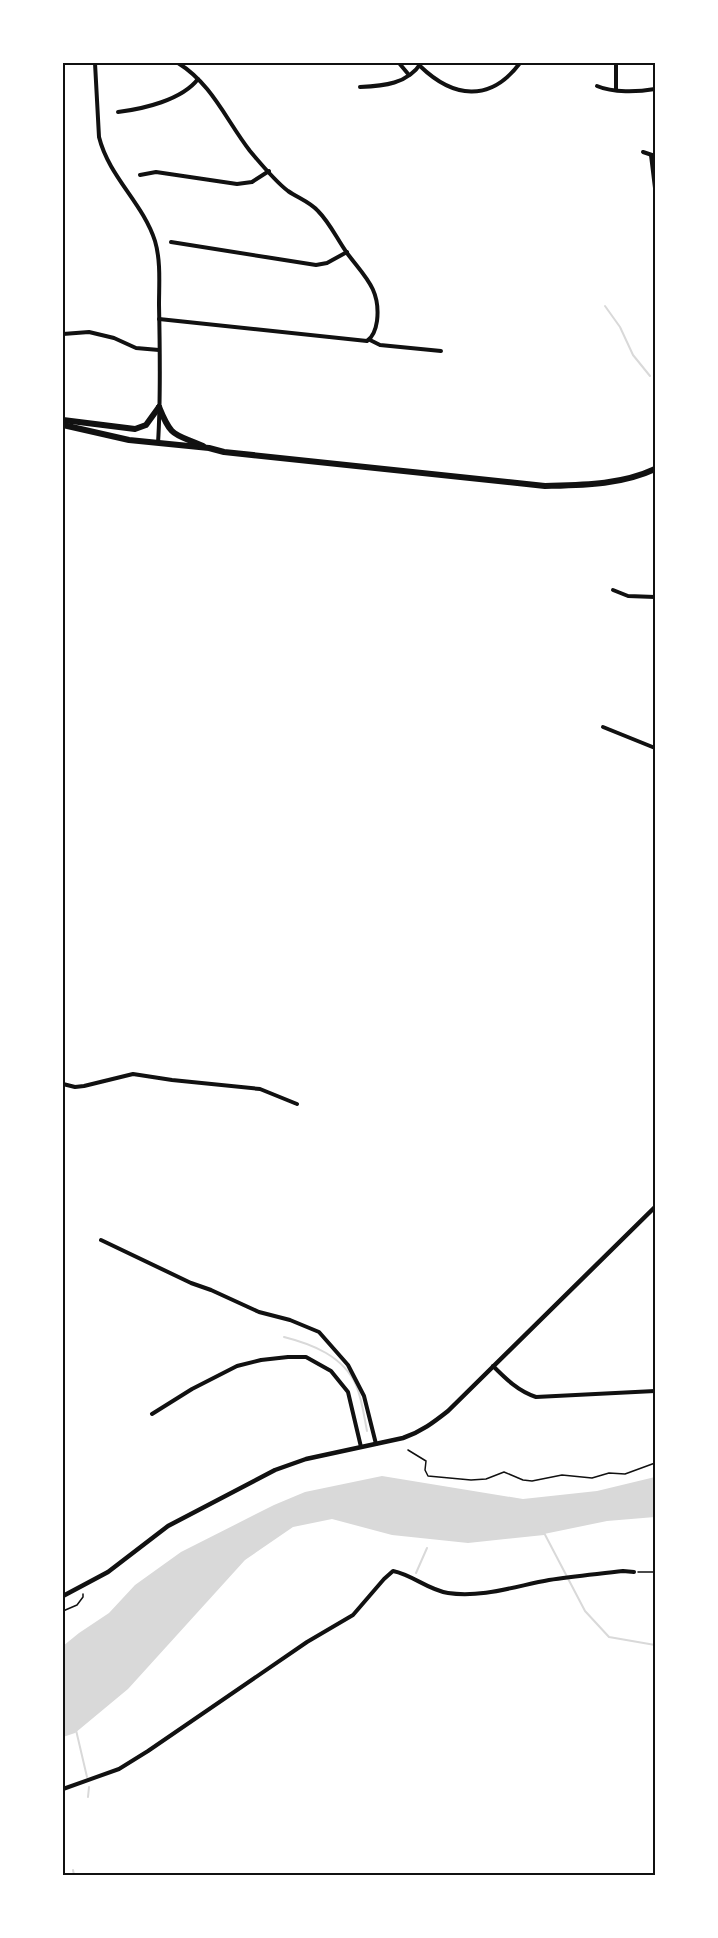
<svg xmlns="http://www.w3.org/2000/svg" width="718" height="1938" font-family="'Roboto Condensed',sans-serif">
<rect width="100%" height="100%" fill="#fff"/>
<path fill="#d9d9d9" d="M382,1476L523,1499L597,1491L655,1477V1517L607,1521L544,1534V1535L468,1543L392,1535L332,1519L293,1527L245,1560L128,1689L75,1733L63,1737V1646L79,1633L109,1613L135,1585L181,1552L274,1505L305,1492Z"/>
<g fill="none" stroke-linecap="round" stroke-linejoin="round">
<g stroke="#d9d9d9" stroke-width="2">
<path d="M605,306L620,327L633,355L650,376"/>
<path d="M284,1337C312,1344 343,1356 356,1385C362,1399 364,1416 367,1431"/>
<path d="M541,1527L585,1611L609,1637L655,1645"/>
<path d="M416,1573L427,1548"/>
<path d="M76,1730L87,1777"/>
<path d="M88,1797L89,1787"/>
<path d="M73,1870L74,1875"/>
</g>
<g stroke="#111" stroke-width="1.5">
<path d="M408,1450L426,1461L425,1470L428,1476L471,1480L486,1479L504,1472L523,1480L532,1481L562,1475L592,1478L609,1473L625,1474L655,1463"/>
<path d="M638,1572H655"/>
<path d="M63,1611L77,1605L83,1597V1594"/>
</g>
<g stroke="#111" stroke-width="4">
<path d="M95,63L99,137C109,177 143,203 155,241C161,261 159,285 159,305C160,351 161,397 158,443"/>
<path d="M399,63L409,75"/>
<path d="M420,66C453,98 490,103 520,63"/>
<path d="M597,86C613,93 638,92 655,89"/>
<path d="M360,87C383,86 408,84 421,63"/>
<path d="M616,90V63"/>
<path d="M118,112C143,109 182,100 198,79"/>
<path d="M643,152L655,156"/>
<path d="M651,155L655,188"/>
<path d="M140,175L156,172L237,184L252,182L269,171"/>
<path d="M171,242L316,265L327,263L347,252"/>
<path d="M159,319L367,341C373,337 376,328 377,321C381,289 364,276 347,253C337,239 330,223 318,211C310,202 298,198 288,191C276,182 260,163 250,151C226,120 212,84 178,63"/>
<path d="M63,334L89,332L114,338L136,348L159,350"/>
<path d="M370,340L380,345L441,351"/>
<path d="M613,590L628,596L655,597"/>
<path d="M603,727L655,748"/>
<path d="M63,1084L75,1087L84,1086L133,1074L172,1080L260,1089L297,1104"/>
<path d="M101,1240L191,1283L211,1290L259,1312L290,1320L319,1332L348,1365L364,1396L376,1444"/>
<path d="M493,1366C506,1379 518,1391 536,1397L655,1391"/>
<path d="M152,1414L192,1389L237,1366L261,1360L288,1357H306L331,1371L348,1392L361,1447"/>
<path d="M63,1789L119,1769L148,1751L307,1642L353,1615L384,1579L393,1571C413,1575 428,1590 448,1593C482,1598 516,1586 549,1580C574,1576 599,1574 623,1571L634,1572"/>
</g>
<path stroke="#111" stroke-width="4.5" d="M63,1596L108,1572L168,1526L275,1470L306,1459L403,1438C421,1432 434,1422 448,1411L655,1207"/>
<g stroke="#111" stroke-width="6">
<path d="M159,407C172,439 174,433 203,446"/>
<path d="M63,420L135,429L146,425L159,407"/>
<path d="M63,425L129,440L209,448L224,452L545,486C582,485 621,485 655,469"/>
</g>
</g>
<rect width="718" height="1938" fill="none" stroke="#ffffff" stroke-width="129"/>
<rect x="64" y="64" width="590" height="1810" fill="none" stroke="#111" stroke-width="2"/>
</svg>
